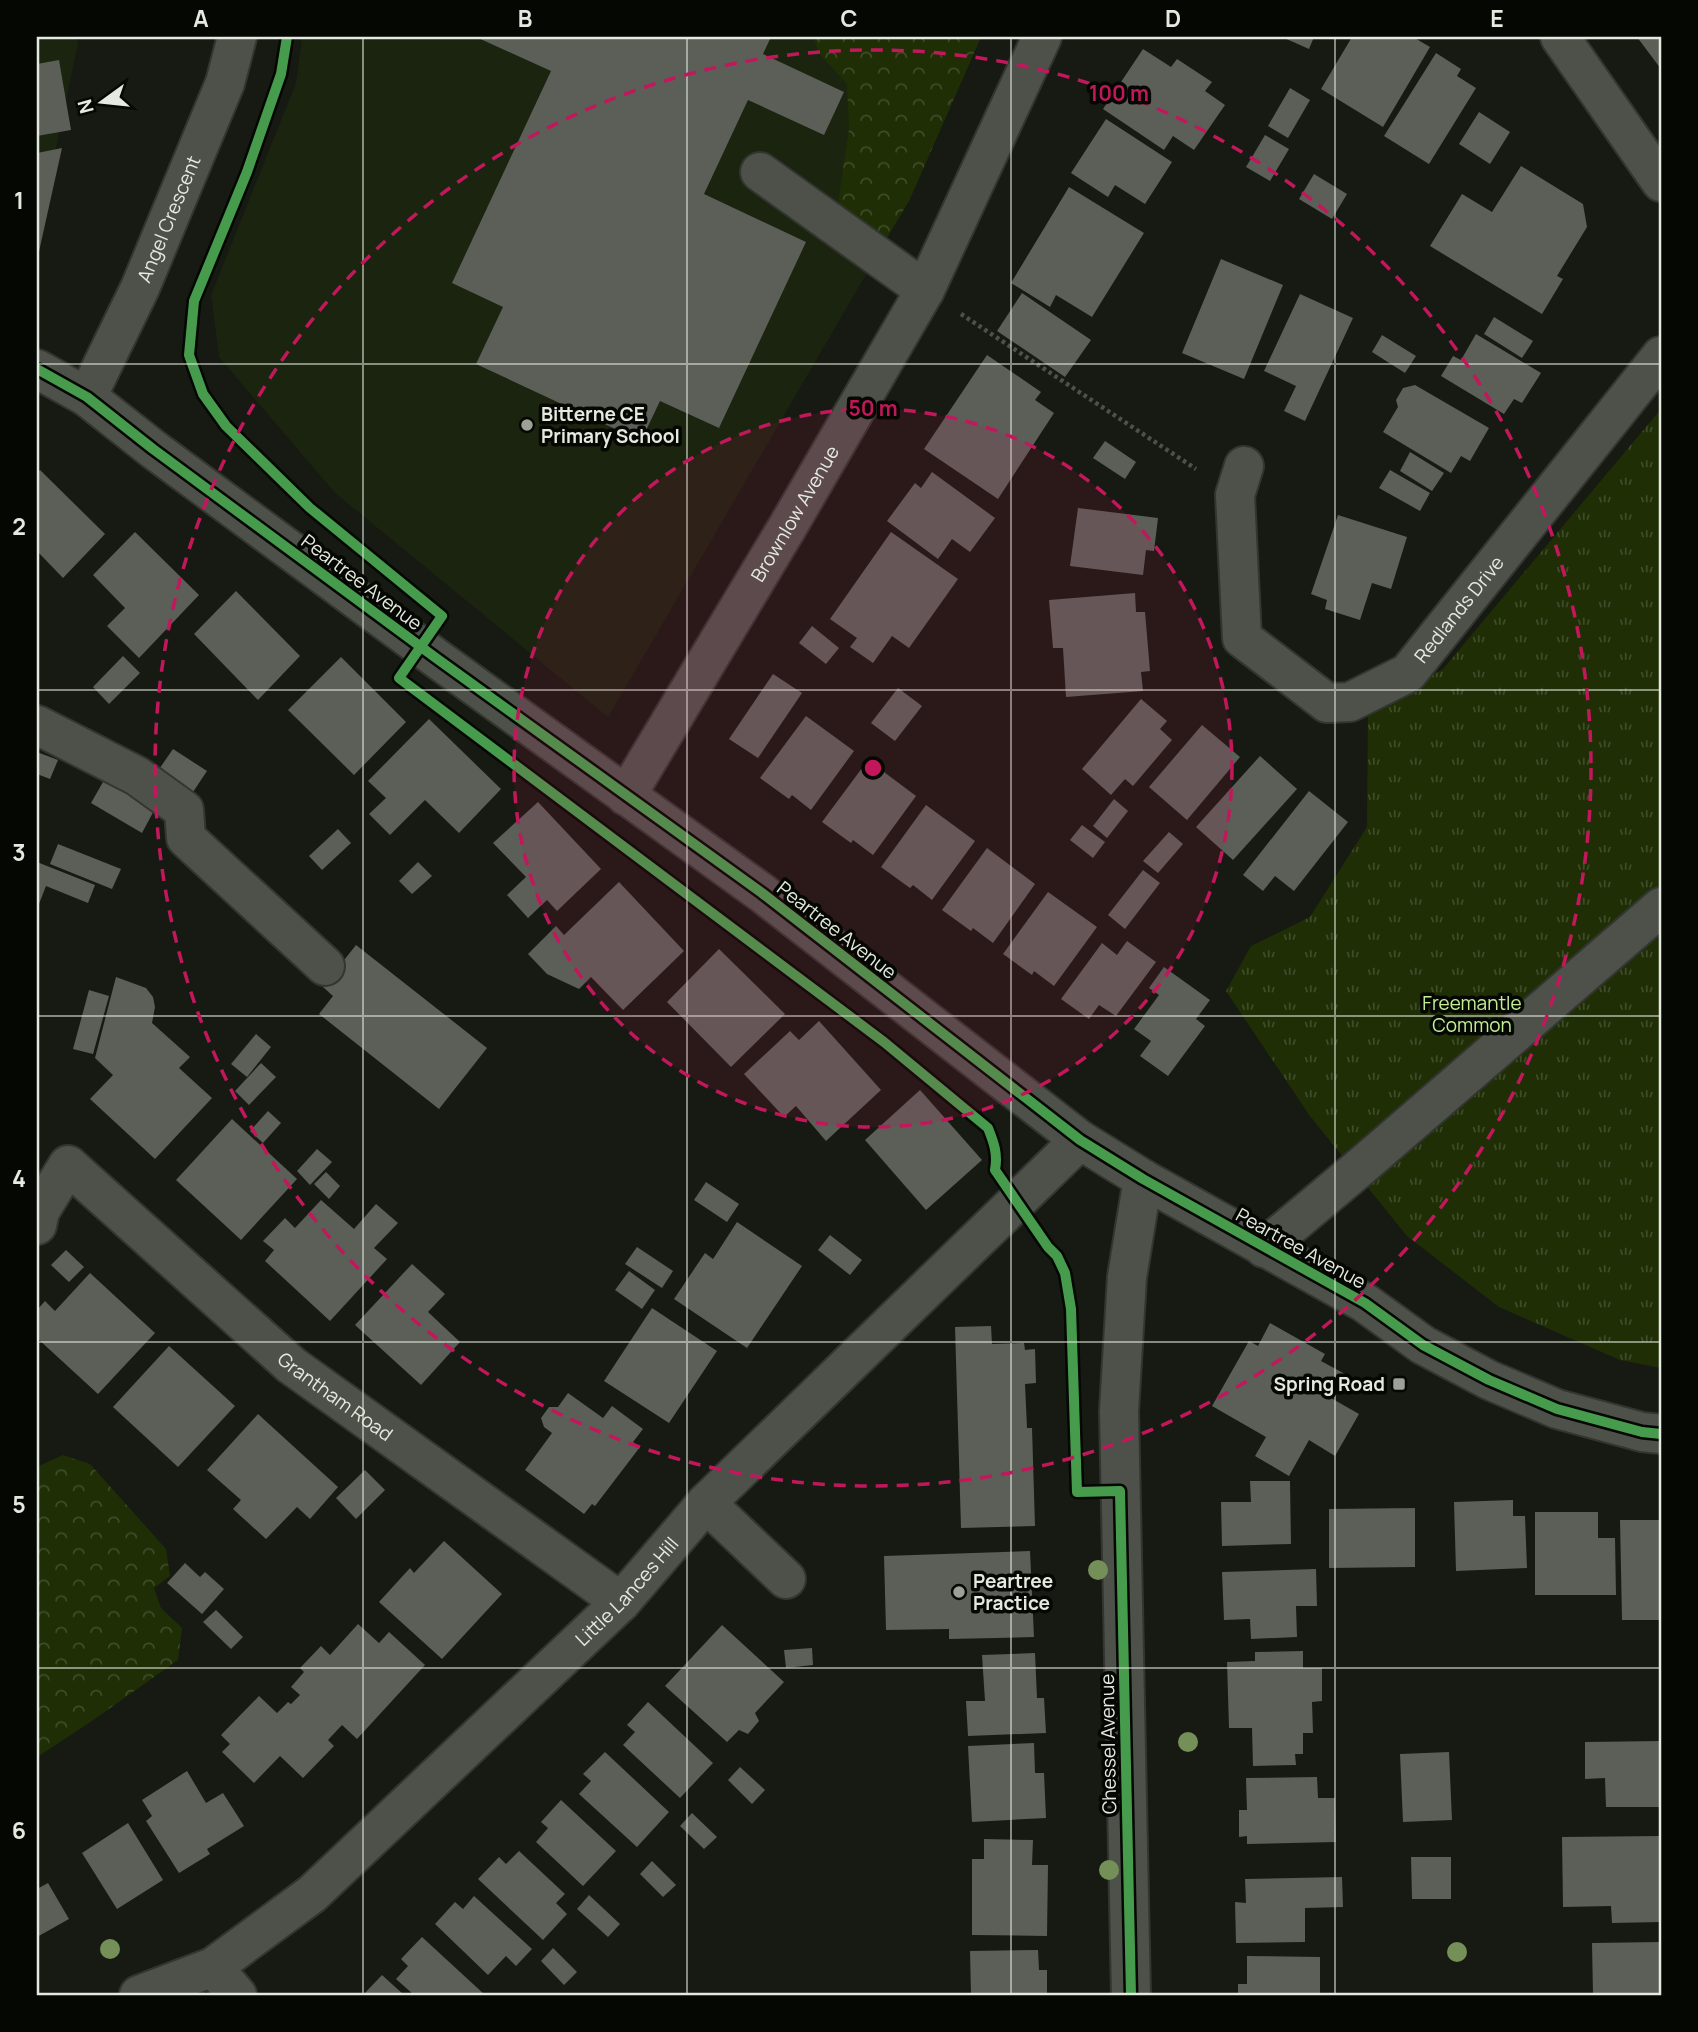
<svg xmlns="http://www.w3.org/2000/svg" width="1698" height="2032" font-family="Manrope,sans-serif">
<defs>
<pattern id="forest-crowns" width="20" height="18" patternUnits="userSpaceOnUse" patternTransform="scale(1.75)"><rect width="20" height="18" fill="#1f2e05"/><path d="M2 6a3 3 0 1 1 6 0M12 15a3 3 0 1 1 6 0" fill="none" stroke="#3f4c29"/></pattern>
<pattern id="park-tufts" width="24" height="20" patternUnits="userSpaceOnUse" patternTransform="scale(1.75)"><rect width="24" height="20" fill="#1f2e05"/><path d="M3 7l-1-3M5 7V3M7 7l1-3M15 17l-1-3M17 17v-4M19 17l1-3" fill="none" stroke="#3f4c29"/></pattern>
</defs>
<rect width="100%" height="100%" fill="#161a12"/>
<g fill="#1a240f">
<path d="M37,37H76L78,44L37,236Z"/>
<path d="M302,37H981L909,201L608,717L335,493L219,357L211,295L296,83Z"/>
</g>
<g fill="url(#forest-crowns)">
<path d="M814,37H981L909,201L887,237L837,210L849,129L847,84L818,52Z"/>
<path d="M63,1455L90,1464L166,1549L170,1576L154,1588L161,1608L182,1628L178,1660L89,1723L37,1757V1467Z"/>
</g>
<path fill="url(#park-tufts)" d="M1661,409V1368L1620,1360L1499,1307L1407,1236L1310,1116L1226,991L1251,946L1310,917L1367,827L1368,713L1443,669Z"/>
<g fill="#5b5f57">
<path d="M476,37H771L763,54L844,92L824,135L748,100L704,194L806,242L719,428L660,401L641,441L476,364L503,307L452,283L551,71Z"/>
<path d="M1282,37H1314L1309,49Z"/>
<path d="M1352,37H1413L1430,47L1383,127L1321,89Z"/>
<path d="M1637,37H1661V69Z"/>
<path d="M1143,49L1171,67L1177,59L1212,82L1205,91L1225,105L1194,150L1173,136L1164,150L1103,109Z"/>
<path d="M1436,53L1461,69L1457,76L1476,88L1429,164L1384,136Z"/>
<path d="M59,60L71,130L37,136V64Z"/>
<path d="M1290,88L1310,100L1288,138L1268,126Z"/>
<path d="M1479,112L1510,132L1490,164L1459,144Z"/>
<path d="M1106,119L1172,162L1145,204L1115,185L1108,197L1071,173Z"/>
<path d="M1265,135L1289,149L1270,181L1246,167Z"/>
<path d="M62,148L38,256L37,255V153Z"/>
<path d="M1521,166L1583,204L1587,227L1557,276L1563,279L1542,314L1430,246L1462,194L1492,212Z"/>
<path d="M1314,174L1347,194L1332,219L1299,199Z"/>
<path d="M1069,187L1144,233L1092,317L1056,295L1050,307L1011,283Z"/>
<path d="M1221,259L1283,285L1244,379L1182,353Z"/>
<path d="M1022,293L1091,340L1065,377L997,331Z"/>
<path d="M1300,294L1353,318L1305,421L1284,411L1296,386L1264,371Z"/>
<path d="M1494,317L1533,341L1522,358L1484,334Z"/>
<path d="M1476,334L1541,373L1522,403L1514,399L1504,414L1441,376L1453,356L1461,360Z"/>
<path d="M1382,335L1416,356L1405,373L1372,352Z"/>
<path d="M987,355L1041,392L1035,400L1054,413L998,499L924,449Z"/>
<path d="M1415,385L1489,428L1470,461L1461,456L1451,473L1383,432L1398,407L1396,400L1403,388Z"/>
<path d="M1105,441L1136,462L1125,479L1093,458Z"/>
<path d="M1410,452L1444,473L1432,491L1400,471Z"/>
<path d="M40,470L105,534L63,578L37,551V474Z"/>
<path d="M1390,470L1430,493L1420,511L1379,488Z"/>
<path d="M932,472L995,518L970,552L952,539L938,559L887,521L915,483L921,488Z"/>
<path d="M1078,508L1158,518L1154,551L1146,550L1143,575L1070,566Z"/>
<path d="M1338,515L1407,537L1391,589L1372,583L1360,620L1325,609L1327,600L1311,594Z"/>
<path d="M135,532L199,595L139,658L107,626L125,608L93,575Z"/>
<path d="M891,532L958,579L909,648L892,636L873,663L850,647L857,638L830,619Z"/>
<path d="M236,591L300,656L258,700L194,634Z"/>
<path d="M1135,593L1136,612H1145L1150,671L1141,672L1143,691L1066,697L1063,648H1053L1049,600Z"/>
<path d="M812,626L839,648L826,664L799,643Z"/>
<path d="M123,656L140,673L109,704L93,687Z"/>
<path d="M341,657L406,722L354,775L288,710Z"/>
<path d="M773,674L802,693L758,758L729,739Z"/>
<path d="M898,688L922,706L895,741L871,723Z"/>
<path d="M1141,699L1167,721L1160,729L1172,740L1133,786L1125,779L1111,795L1082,769Z"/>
<path d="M806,716L854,751L811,810L792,795L789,799L760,778Z"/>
<path d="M429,719L501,789L459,833L425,800L390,835L369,814L386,798L368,781Z"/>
<path d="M1202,725L1240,757L1187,820L1149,787Z"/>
<path d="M173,749L207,771L189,798L155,775Z"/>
<path d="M37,752L58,760L50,779L37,774Z"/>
<path d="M1260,756L1297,789L1233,860L1196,827Z"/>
<path d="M868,760L916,796L873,855L853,840L851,843L822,822Z"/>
<path d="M107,775L157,805L142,833L91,803Z"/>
<path d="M1309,791L1348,822L1294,891L1275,876L1263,891L1243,875Z"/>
<path d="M1114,799L1128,811L1107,838L1093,826Z"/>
<path d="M538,802L601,869L557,911L547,900L528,918L507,895L526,877L493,843Z"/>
<path d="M926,805L975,841L932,900L913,885L910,888L881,867Z"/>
<path d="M1082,825L1105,842L1093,858L1070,840Z"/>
<path d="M338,829L351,843L322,870L309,856Z"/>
<path d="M1169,832L1183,844L1158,873L1143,861Z"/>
<path d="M58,844L121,869L112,889L50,864Z"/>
<path d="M987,848L1035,884L993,943L973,928L971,931L942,910Z"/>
<path d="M37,862L95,885L88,903L46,886L37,909Z"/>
<path d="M418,862L432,876L412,894L399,881Z"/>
<path d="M1143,870L1160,883L1125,929L1108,915Z"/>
<path d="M619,882L684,951L623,1010L591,977L579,989L547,974L528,954L556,926L564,935Z"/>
<path d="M1048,892L1097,927L1054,986L1034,971L1032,975L1003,954Z"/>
<path d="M1127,941L1156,962L1116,1016L1099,1005L1089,1019L1061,999L1102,943L1117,955Z"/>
<path d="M356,945L487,1048L439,1109L319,1014L333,996L323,987Z"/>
<path d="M719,949L785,1014L731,1067L667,1002Z"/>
<path d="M1164,967L1210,1000L1196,1019L1205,1026L1168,1076L1140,1056L1151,1041L1134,1029L1159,995L1149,988Z"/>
<path d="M116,977L146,988L153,997L155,1007L152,1023L190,1057L179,1068L212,1098L155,1159L90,1099L113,1075L95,1058Z"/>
<path d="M89,990L109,996L93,1054L73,1049Z"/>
<path d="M819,1021L881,1090L826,1141L796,1106L784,1117L744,1074L790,1031L799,1040Z"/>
<path d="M256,1034L271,1047L247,1077L231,1064Z"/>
<path d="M261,1063L276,1077L249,1105L235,1091Z"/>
<path d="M920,1090L982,1160L926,1210L865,1140Z"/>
<path d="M268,1111L281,1123L263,1143L250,1131Z"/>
<path d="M232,1119L297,1179L241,1240L176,1180Z"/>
<path d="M317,1149L332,1162L310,1185L297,1171Z"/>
<path d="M326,1172L340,1186L329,1199L314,1184Z"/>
<path d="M706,1182L739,1204L727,1222L694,1200Z"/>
<path d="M321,1200L354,1229L376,1204L398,1223L374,1248L387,1259L330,1321L265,1261L274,1250L263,1241L285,1218L295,1228Z"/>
<path d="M737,1222L802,1266L747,1348L674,1299L705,1253L713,1259Z"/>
<path d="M830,1235L862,1260L850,1275L818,1250Z"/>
<path d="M637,1247L673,1271L662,1288L625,1264Z"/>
<path d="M66,1250L84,1267L69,1282L51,1265Z"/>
<path d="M412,1264L445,1294L428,1312L460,1342L421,1385L355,1325Z"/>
<path d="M629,1271L655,1290L642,1309L615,1290Z"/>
<path d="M90,1273L155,1333L98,1394L37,1338V1310L45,1301L55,1311Z"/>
<path d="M652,1308L717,1351L669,1423L604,1381Z"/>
<path d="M1270,1323L1325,1354L1321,1361L1345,1374L1331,1398L1359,1414L1335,1456L1309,1440L1289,1476L1255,1456L1266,1437L1212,1406L1249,1341L1258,1346Z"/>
<path d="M991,1326L992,1344L1024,1343L1025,1350L1035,1349L1036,1383L1025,1384L1027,1428H1032L1035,1526L961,1528L955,1327Z"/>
<path d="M169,1346L235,1406L178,1467L113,1407Z"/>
<path d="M568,1393L603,1418L612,1406L643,1429L633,1442L640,1447L595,1506L592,1504L584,1514L525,1470L552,1433L544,1427L541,1418L549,1407H558Z"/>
<path d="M258,1414L338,1487L310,1519L297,1507L266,1539L233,1509L241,1500L207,1470Z"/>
<path d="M365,1470L385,1490L356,1519L336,1498Z"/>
<path d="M1250,1481H1290L1291,1544L1222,1546L1221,1502H1251Z"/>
<path d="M1513,1500V1516H1525L1527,1568L1456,1571L1454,1502Z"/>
<path d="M1415,1508V1567L1329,1568V1509Z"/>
<path d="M1535,1512H1598V1538H1615L1616,1595H1535Z"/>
<path d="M1620,1520H1661V1620H1622Z"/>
<path d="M444,1541L502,1594L442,1659L379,1602L410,1568L414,1573Z"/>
<path d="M1030,1551L1034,1637L949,1639V1629L886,1630L884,1556Z"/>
<path d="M185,1563L200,1577L205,1572L224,1589L202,1614L167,1583Z"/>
<path d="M1316,1569L1317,1606H1296L1297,1637L1251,1639L1250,1619L1224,1620L1222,1572Z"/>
<path d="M216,1610L243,1637L231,1649L203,1622Z"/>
<path d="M358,1624L379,1643L389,1632L425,1665L357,1739L342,1725L328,1740L334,1746L303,1778L280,1756L254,1783L222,1752L230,1744L221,1735L259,1696L277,1713L288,1702L291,1704L300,1695L291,1687L304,1672L300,1668L321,1646L330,1655Z"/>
<path d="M722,1625L784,1682L755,1713L759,1721L748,1734L739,1730L727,1742L665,1686Z"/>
<path d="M812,1648L813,1665L786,1668L784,1650Z"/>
<path d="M1303,1651V1668H1322V1701L1312,1702L1313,1733H1303V1754H1295L1296,1765L1253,1766L1252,1728H1229L1227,1662L1255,1661V1652Z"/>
<path d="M1035,1653L1037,1698H1044L1046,1733L968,1736L966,1701H985L982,1655Z"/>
<path d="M648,1702L713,1763L680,1798L623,1745L635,1732L627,1725Z"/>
<path d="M1661,1741V1807H1606L1605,1778L1585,1779V1742Z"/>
<path d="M1034,1743L1035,1773H1044L1046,1818L972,1822L968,1746Z"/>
<path d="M605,1752L669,1812L637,1847L579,1794L591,1781L583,1774Z"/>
<path d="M1449,1752L1452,1820L1403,1822L1400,1754Z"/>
<path d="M740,1767L765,1790L752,1804L728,1780Z"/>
<path d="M187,1771L206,1803L223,1793L244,1826L207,1849L210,1854L179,1873L146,1821L152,1816L142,1800Z"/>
<path d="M1317,1777L1318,1798H1335L1336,1842L1247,1844V1836L1239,1837V1810H1247L1246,1778Z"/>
<path d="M561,1800L616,1851L583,1886L536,1842L548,1828L541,1822Z"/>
<path d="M692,1813L717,1837L704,1849L680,1826Z"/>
<path d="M128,1823L163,1880L117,1909L82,1853Z"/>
<path d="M1661,1836V1922L1612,1923L1611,1906L1563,1907L1562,1837Z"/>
<path d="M984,1839L1033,1840L1032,1865H1048L1047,1936L972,1935V1859H984Z"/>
<path d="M519,1851L565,1894L556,1903L567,1914L543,1940L478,1879L499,1857L506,1864Z"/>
<path d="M1411,1857H1451V1899H1412Z"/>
<path d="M652,1861L676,1885L663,1897L640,1874Z"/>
<path d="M1342,1877L1343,1907L1305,1908V1942L1236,1943L1235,1902L1246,1903L1245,1879Z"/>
<path d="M48,1883L69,1919L37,1937V1889Z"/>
<path d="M589,1895L620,1924L608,1937L577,1909Z"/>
<path d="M474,1896L532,1949L516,1966L506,1956L488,1975L435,1924L455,1902L463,1909Z"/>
<path d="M422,1937L485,1995H414L396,1979L408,1966L401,1959Z"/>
<path d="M1661,1942V1995H1593L1592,1943Z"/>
<path d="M553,1948L577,1972L564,1985L541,1961Z"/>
<path d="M1038,1950L1039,1970H1047V1995H971L970,1951Z"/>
<path d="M1247,1956L1320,1957V1995H1238V1984H1247Z"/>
<path d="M382,1975L404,1995H363Z"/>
</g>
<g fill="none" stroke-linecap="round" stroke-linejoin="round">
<defs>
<g id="minor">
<path d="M1560,37L1661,182"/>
<path d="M760,172L925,290"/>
<path d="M37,369L87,397L153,449L436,658L762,893L1080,1140L1143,1179L1365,1303L1423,1345L1489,1380L1557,1409L1642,1432L1661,1434"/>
<path id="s1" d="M87,397L140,288L225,83L237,37"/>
<path id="s2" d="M1244,466L1235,495L1242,638L1327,703L1350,702L1408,673L1661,356"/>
<path d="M37,725L137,776L184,810L186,838L325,966"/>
<path id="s3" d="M626,796L788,526L925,290L1042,37"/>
<path id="s4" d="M37,1225L40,1211L68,1165L291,1365L621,1602"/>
<path d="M1264,1248L1364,1164L1661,907"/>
<path d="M706,1503L786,1579"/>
<path d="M213,1967L237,1995"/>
<path id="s5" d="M139,1995L213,1967L312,1894L621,1602L706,1503L1080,1140"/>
<path d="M1131,1995L1119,1411L1127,1277L1143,1179"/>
</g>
</defs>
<use href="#minor" stroke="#333630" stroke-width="42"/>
<path stroke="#4e504b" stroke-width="4.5" stroke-dasharray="3.5 3.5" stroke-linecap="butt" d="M961,314L1196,469"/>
<use href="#minor" stroke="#4e514a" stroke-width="38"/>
<defs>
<g id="cycleway">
<path d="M287,37L281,74L247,172L194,301L189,355L203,394L226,426L310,508L442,616L399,678L884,1042L988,1128C994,1143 998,1154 995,1170L1048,1247L1057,1256L1065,1273L1071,1309L1077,1492L1120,1491L1131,1995"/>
<path d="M37,369L87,397L153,449L436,658L762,893L1080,1140L1143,1179L1365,1303L1423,1345L1489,1380L1557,1409L1642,1432L1661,1434"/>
</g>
</defs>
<use href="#cycleway" stroke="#050703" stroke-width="15"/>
<use href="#cycleway" stroke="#469c4c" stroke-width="10"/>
</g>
<g fill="#758f59">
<circle cx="1098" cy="1570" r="10"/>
<circle cx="1188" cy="1742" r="10"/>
<circle cx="1109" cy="1870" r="10"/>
<circle cx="110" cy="1949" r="10"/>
<circle cx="1457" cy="1952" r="10"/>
</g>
<path fill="none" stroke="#e4eadf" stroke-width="2" stroke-opacity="0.55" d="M363,37V1995M687,37V1995M1011,37V1995M1335,37V1995M37,364H1661M37,690H1661M37,1016H1661M37,1342H1661M37,1668H1661"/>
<circle cx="873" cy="768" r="359" fill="#c2185b" fill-opacity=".12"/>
<g fill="none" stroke="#c2185b" stroke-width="3.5" stroke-dasharray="12 9">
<circle cx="873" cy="768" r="359"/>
<circle cx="873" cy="768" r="718"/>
</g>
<g fill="#9ca197" stroke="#050703" stroke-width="2.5">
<circle cx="527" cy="425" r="7"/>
<rect x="1392" y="1377" width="14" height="14" rx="3.5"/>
<circle cx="959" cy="1592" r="7"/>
</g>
<g text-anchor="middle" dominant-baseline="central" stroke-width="7" stroke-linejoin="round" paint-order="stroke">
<g font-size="19" fill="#e4eadf" stroke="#050703">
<text stroke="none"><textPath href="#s1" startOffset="196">Angel Crescent</textPath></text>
<text stroke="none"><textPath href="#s3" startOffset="329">Brownlow Avenue</textPath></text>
<text transform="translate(362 582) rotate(37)">Peartree Avenue</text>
<text stroke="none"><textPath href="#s2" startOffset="450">Redlands Drive</textPath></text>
<text transform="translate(837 930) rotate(38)">Peartree Avenue</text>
<text transform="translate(1301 1248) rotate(29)">Peartree Avenue</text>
<text stroke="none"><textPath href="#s4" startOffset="422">Grantham Road</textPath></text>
<text stroke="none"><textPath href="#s5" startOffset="639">Little Lances Hill</textPath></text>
<text transform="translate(1108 1744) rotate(-91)">Chessel Avenue</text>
</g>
<g font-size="19" font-weight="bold" fill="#e4eadf" stroke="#050703" text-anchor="start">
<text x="541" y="414">Bitterne CE<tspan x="541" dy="22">Primary School</tspan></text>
<text x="1385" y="1384" text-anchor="end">Spring Road</text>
<text x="973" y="1581">Peartree<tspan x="973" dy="22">Practice</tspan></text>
</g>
<g font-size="19" fill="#c3ee93" stroke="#050703">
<text x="1472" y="1003">Freemantle<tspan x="1472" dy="22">Common</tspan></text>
</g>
</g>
<circle cx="873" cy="768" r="10" fill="#c2185b" stroke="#050703" stroke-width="3.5"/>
<g font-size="21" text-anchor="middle" font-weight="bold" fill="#c2185b" stroke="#050703" stroke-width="7" stroke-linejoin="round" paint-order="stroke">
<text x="1119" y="101">100 m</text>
<text x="873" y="416">50 m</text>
</g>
<rect width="1698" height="2032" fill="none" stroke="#050703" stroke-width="77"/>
<g transform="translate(102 102) rotate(255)" stroke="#050703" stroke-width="5" paint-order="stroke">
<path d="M0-5L12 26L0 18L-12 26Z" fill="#e4eadf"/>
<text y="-10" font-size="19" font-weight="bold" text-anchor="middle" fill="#e4eadf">N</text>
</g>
<rect x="38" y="38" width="1622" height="1956" fill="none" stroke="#e4eadf" stroke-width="2.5"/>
<g font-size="23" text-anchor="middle" font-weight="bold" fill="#e4eadf">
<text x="201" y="27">A</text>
<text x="525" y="27">B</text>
<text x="849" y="27">C</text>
<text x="1173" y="27">D</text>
<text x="1497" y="27">E</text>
<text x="19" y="209">1</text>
<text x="19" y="535">2</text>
<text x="19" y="861">3</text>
<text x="19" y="1187">4</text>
<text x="19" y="1513">5</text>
<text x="19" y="1839">6</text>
</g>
</svg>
